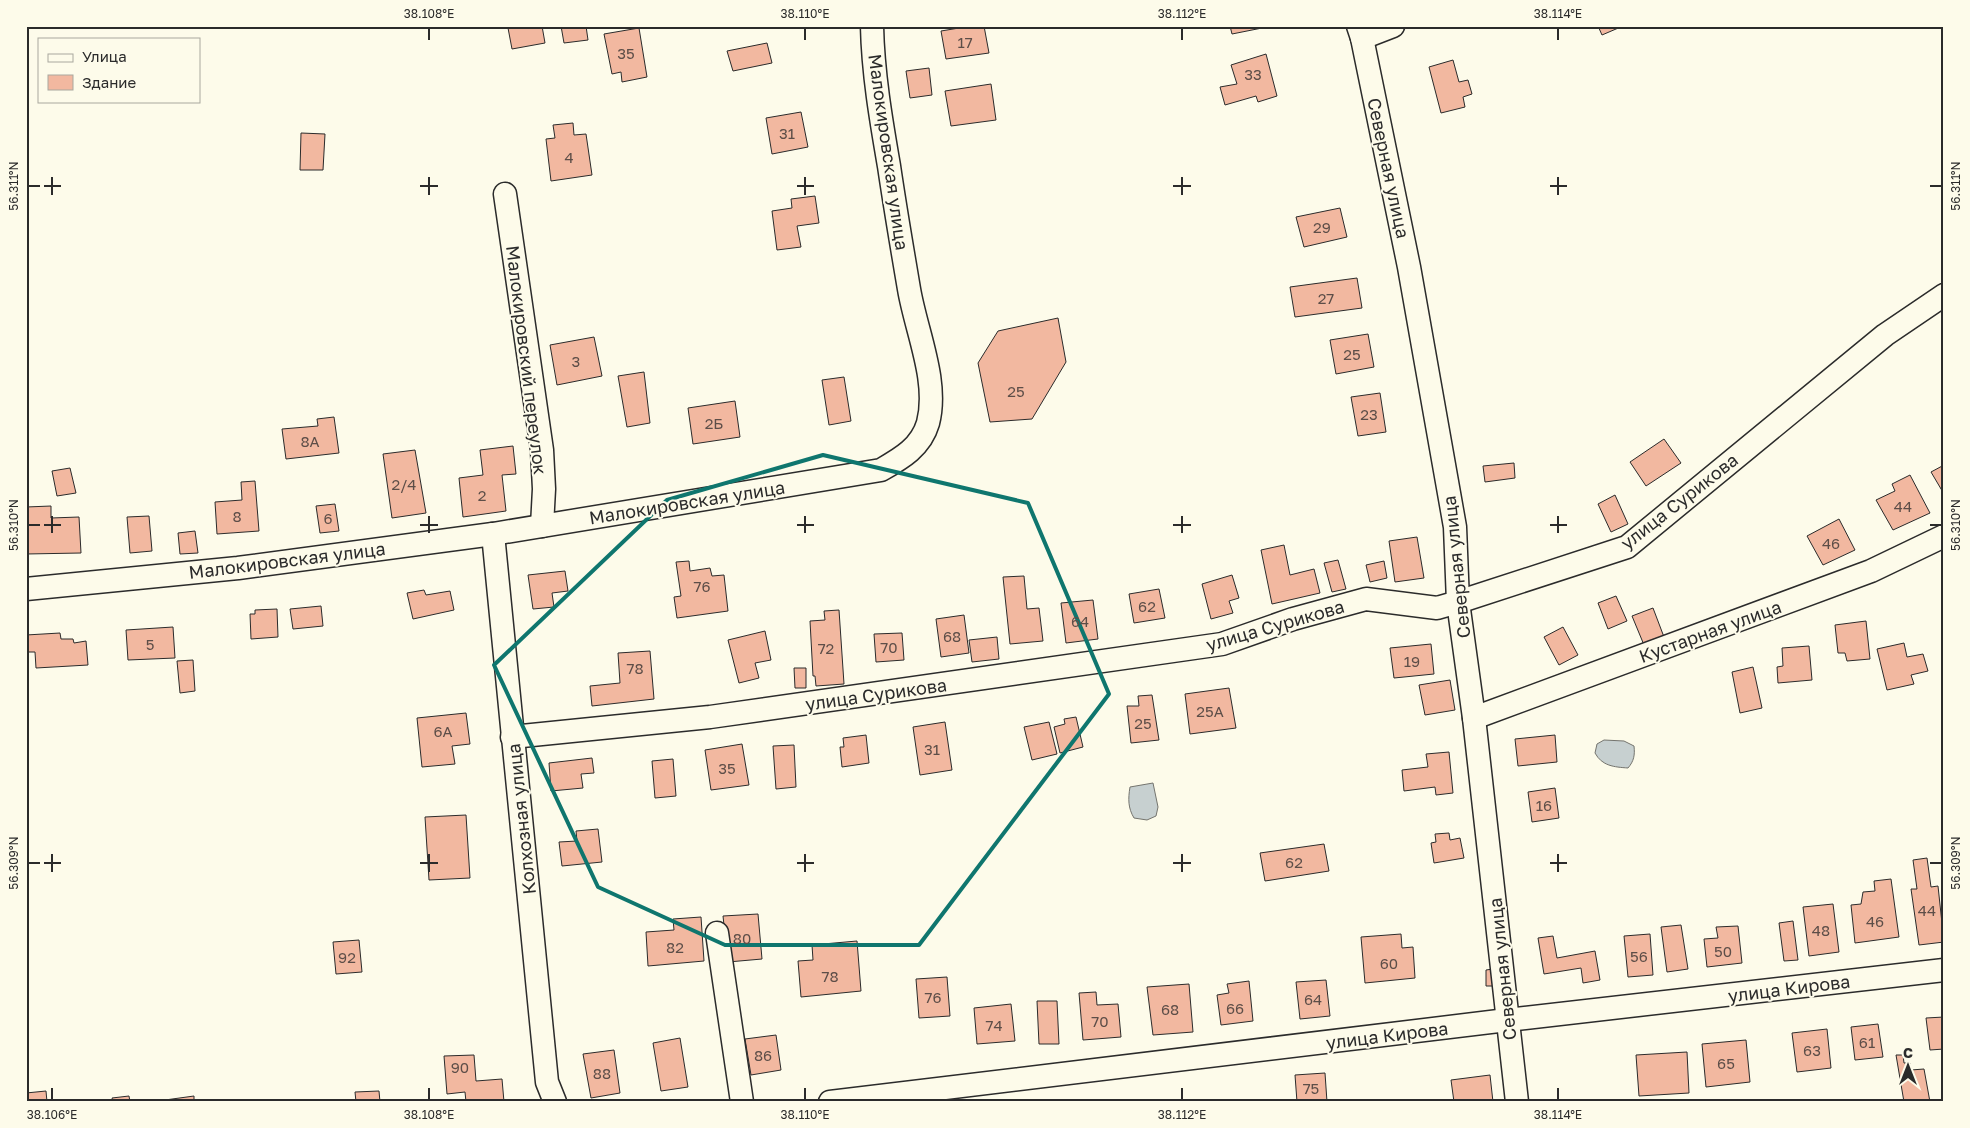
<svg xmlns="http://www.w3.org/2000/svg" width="1970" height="1128" font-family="'Golos Text',sans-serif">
<rect width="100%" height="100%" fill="#fdfbea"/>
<g fill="#c7d0d0" stroke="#74746e">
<path d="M1604,740L1624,741L1634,746C1635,755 1634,761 1628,768C1614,767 1602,766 1595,753L1597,744Z"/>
<path d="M1153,783L1158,807L1156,816L1147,820L1134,818C1128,808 1128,799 1130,787Z"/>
</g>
<g fill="#f2b8a0" stroke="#2b2b2b">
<path d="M522,26H542L545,43L512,49L508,28Z"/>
<path d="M561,26H586L588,40L564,43Z"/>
<path d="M958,26H984L989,53L946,59L941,31L959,28Z"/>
<path d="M1230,26H1262V28L1232,34Z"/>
<path d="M1598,26H1623L1602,35Z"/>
<path d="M639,28L647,77L622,82L621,72L612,74L604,34Z"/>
<path d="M767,43L772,63L733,71L727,51Z"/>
<path d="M1266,54L1277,96L1258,102L1256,96L1225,105L1220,87L1237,84L1231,65Z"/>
<path d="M1453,60L1459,82L1468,80L1472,94L1463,97L1465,107L1441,113L1429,67Z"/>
<path d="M929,68L932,95L910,98L906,71Z"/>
<path d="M991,84L996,120L951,126L945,91Z"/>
<path d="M801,112L808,147L772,154L766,118Z"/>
<path d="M573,123L574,135L586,134L592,175L551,181L546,139L555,138L553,125Z"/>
<path d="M301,133L325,134L323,170H300Z"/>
<path d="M815,196L819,223L797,226L801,247L777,250L772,211L792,208L791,199Z"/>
<path d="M1340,208L1347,237L1304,247L1296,217Z"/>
<path d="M1357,278L1362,308L1295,317L1290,287Z"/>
<path d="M1058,318L1066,362L1032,419L990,422L978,363L998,331Z"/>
<path d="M1368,334L1374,367L1336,374L1330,340Z"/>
<path d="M594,337L602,376L557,385L550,345Z"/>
<path d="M644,372L650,423L627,427L618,376Z"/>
<path d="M844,377L851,421L829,425L822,380Z"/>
<path d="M1380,393L1386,432L1358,436L1351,397Z"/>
<path d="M735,401L740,437L693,444L688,408Z"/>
<path d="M334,417L339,453L286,459L282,429L318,426L317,419Z"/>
<path d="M1664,439L1681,463L1646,486L1630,462Z"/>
<path d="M513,446L516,474L502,475L506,511L463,517L459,478L483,475L480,450Z"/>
<path d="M415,450L426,513L392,518L383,454Z"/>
<path d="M1514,463L1515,478L1485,482L1483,466Z"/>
<path d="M1944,465V494L1931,472Z"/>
<path d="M70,468L76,493L57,496L52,471Z"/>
<path d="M1910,475L1930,513L1893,530L1876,500L1895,491L1892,484Z"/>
<path d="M255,481L259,531L217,534L215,502L242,500L241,482Z"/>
<path d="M1615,495L1628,524L1611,532L1598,504Z"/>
<path d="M335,504L339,531L320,533L316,506Z"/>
<path d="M51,506V518L79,517L81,553L26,554V507Z"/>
<path d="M149,516L152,551L130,553L127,517Z"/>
<path d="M1839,519L1855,550L1823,565L1807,536Z"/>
<path d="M195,531L198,553L180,554L178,533Z"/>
<path d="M1417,537L1424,578L1395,582L1389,541Z"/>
<path d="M1284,545L1290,575L1314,569L1320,593L1272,604L1261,550Z"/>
<path d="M1338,560L1346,589L1332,592L1324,563Z"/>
<path d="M689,561L690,571L710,568L712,576L724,575L728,611L677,618L674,597L681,596L676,562Z"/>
<path d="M1384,561L1387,578L1370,582L1366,565Z"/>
<path d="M565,571L568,591L552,593L554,607L533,609L528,575Z"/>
<path d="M1232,575L1239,598L1229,601L1233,613L1211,619L1202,584Z"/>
<path d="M1024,576L1027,609L1039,608L1043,641L1010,644L1003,577Z"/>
<path d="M1159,589L1165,618L1134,623L1129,594Z"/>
<path d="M424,590L426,595L450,591L454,610L413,619L407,593Z"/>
<path d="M1616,596L1627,621L1608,629L1598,603Z"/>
<path d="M1093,600L1098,639L1066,643L1061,603Z"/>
<path d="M321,606L323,626L293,629L290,609Z"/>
<path d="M1653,608L1664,637L1644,645L1632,616Z"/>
<path d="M277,609L278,637L251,639L250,614H255V610Z"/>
<path d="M839,610L844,684L816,686L815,676H813L810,621L825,620L824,611Z"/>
<path d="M964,615L969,653L941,657L936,619Z"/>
<path d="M1866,621L1870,659L1847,661L1845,653H1838L1835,625Z"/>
<path d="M173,627L175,658L128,660L126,630Z"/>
<path d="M1563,627L1578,655L1559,665L1544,637Z"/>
<path d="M765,631L771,660L755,663L759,678L739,683L728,640Z"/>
<path d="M60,633L61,639H73L74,643L86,641L88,665L36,668L35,652H26V635Z"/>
<path d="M902,633L904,660L876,662L874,634Z"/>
<path d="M997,637L999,659L972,662L969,640Z"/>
<path d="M1904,643L1907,657L1923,654L1928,671L1911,675L1914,684L1887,690L1877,649Z"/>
<path d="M1431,644L1434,674L1394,678L1390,648Z"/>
<path d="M1809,646L1812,680L1778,683L1777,667L1783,666L1782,648Z"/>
<path d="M650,651L654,699L592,706L590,686L620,683L618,653Z"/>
<path d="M193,660L195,691L180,693L177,661Z"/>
<path d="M1753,667L1762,708L1740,713L1732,672Z"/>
<path d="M794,668H806V688H795Z"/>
<path d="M1450,680L1455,710L1425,715L1419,685Z"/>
<path d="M1229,688L1236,728L1190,734L1185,694Z"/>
<path d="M1152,695L1159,740L1131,743L1127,706H1139L1138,696Z"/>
<path d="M466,713L470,744L452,746L455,764L422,767L417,718Z"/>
<path d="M1076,717L1083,747L1060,753L1054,727L1065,724L1064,719Z"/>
<path d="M945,722L952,770L920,775L913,727Z"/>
<path d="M1049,722L1057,754L1032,760L1024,727Z"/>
<path d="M866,735L869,763L842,767L840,747H844L843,738Z"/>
<path d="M1555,735L1557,762L1518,766L1515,739Z"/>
<path d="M742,744L749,785L711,790L705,750Z"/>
<path d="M794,745L796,787L776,789L773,746Z"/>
<path d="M1449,752L1453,793L1436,795L1435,787L1404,791L1402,770L1428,767L1426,754Z"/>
<path d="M592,758L594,773L581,774L583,788L551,791L549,763Z"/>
<path d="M673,759L676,796L655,798L652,761Z"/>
<path d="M1555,788L1559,818L1532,822L1528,792Z"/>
<path d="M466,815L470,878L429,880L425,817Z"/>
<path d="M598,829L602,862L562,866L559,842L577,841L576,831Z"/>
<path d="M1449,833L1450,840L1460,838L1464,858L1434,863L1431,843L1436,842L1435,834Z"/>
<path d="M1324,844L1329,871L1265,881L1260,853Z"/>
<path d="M1927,858L1931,887L1938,886L1944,942L1919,945L1911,889H1917L1913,860Z"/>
<path d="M1891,879L1899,937L1855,943L1851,905L1861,904L1863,892L1875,891L1874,881Z"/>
<path d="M1833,904L1839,952L1809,956L1803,907Z"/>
<path d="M758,914L762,959L728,962L723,916Z"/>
<path d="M701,917L704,961L648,966L646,932L674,930L673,919Z"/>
<path d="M1793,921L1798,960L1784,961L1779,923Z"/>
<path d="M1681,925L1688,969L1667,972L1661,927Z"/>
<path d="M1738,926L1742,963L1707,967L1704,939L1718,938L1716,927Z"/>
<path d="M1401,934L1402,948L1413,947L1415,978L1365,983L1361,937Z"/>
<path d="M1650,934L1653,975L1628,977L1624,936Z"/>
<path d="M1553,936L1557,958L1595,951L1600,980L1583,983L1581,968L1544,974L1538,938Z"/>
<path d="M359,940L362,972L336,974L333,942Z"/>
<path d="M857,941L861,991L801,997L798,961L813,960L812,945Z"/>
<path d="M1493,969L1494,986H1486V970Z"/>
<path d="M947,977L950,1016L919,1018L916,979Z"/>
<path d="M1326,980L1330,1016L1300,1019L1296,982Z"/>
<path d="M1249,981L1253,1021L1221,1025L1217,995L1229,993L1227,984Z"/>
<path d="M1189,984L1193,1032L1153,1035L1147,987Z"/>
<path d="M1096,992L1097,1005L1118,1004L1121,1037L1083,1040L1079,993Z"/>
<path d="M1037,1001H1057L1059,1044H1039Z"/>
<path d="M1011,1004L1015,1041L977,1044L974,1008Z"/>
<path d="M1944,1017V1049L1930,1050L1926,1018Z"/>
<path d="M1878,1024L1883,1057L1855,1060L1851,1027Z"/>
<path d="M1827,1029L1831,1068L1797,1072L1792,1033Z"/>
<path d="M776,1035L781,1070L751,1075L745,1039Z"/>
<path d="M680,1038L688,1087L661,1091L653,1043Z"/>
<path d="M1746,1040L1750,1082L1706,1087L1702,1044Z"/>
<path d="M614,1050L620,1093L591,1098L583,1054Z"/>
<path d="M1687,1052L1689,1093L1639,1096L1636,1055Z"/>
<path d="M474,1055L476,1081L502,1079L504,1102H466L465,1092L447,1094L444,1056Z"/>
<path d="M1896,1055H1903L1904,1063H1910L1911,1070L1924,1069L1930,1102H1904Z"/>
<path d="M1325,1073L1327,1102H1297L1295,1075Z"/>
<path d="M1490,1075L1493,1102H1454L1451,1080Z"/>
<path d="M46,1091L47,1102H26V1093Z"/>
<path d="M379,1091L380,1102H356L355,1092Z"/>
<path d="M129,1096L130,1102H113L112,1098Z"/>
<path d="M194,1096V1102H165V1100Z"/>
<path d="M1250,1100V1102H1231V1101Z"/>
</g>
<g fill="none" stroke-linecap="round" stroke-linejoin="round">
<defs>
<g id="minor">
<path d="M1358,26L1362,38L1393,26"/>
<path d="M1362,38L1409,267L1455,527L1458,602L1474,718L1517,1102"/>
<path d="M505,194L542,450L544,489L542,526"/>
<path d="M493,534L547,1082L555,1102"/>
<path d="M26,589L238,568L493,534L881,470C902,458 921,447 928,423C939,381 916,331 909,289C902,248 895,207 889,166C881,120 873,73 872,26"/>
<path d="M1474,718L1871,571L1944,536"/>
<path d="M512,737L710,717L1222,644L1293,619L1366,599L1437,608L1458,602L1627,547L1885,335L1944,295"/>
<path d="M717,933L742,1102"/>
<path d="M830,1102L1507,1020L1944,970"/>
</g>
</defs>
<use href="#minor" stroke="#2b2b2b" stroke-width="25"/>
<use href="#minor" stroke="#fdfbea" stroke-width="22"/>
<path stroke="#2b2b2b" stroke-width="1" stroke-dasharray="6 2.5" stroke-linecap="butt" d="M1103,1102H1104"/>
</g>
<path fill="none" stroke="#0f766e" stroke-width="4" stroke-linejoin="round" d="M823,455L1028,503L1109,694L919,945H725L598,887L494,665L667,500Z"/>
<path fill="none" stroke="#2b2b2b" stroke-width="2" d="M429,28V40M805,28V40M1182,28V40M1558,28V40M52,177V195M429,177V195M805,177V195M1182,177V195M1558,177V195M28,186H40M44,186H61M420,186H438M797,186H814M1173,186H1191M1550,186H1567M1930,186H1942M52,516V533M429,516V533M805,516V533M1182,516V533M1558,516V533M28,525H40M44,525H61M420,525H438M797,525H814M1173,525H1191M1550,525H1567M1930,525H1942M52,854V872M429,854V872M805,854V872M1182,854V872M1558,854V872M28,863H40M44,863H61M420,863H438M797,863H814M1173,863H1191M1550,863H1567M1930,863H1942M52,1088V1100M429,1088V1100M805,1088V1100M1182,1088V1100M1558,1088V1100"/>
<g text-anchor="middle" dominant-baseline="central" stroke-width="4" stroke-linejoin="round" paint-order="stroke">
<g font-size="15" fill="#5d4e48">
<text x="965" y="42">17</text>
<text x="626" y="53">35</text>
<text x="1253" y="74">33</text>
<text x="787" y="133">31</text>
<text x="569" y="157">4</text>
<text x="1322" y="227">29</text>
<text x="1326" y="298">27</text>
<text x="1352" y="354">25</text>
<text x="576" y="361">3</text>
<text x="1016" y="391">25</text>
<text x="1369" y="414">23</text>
<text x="714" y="423">2Б</text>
<text x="310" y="441">8А</text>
<text x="404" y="484">2/4</text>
<text x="482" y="495">2</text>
<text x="1903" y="506">44</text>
<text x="237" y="516">8</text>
<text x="328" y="518">6</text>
<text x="1831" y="543">46</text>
<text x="702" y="586">76</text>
<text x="1147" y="606">62</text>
<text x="1080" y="621">64</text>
<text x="952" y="636">68</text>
<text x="150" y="644">5</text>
<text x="889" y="647">70</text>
<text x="826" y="648">72</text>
<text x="1412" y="661">19</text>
<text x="635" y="668">78</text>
<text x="1210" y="711">25А</text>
<text x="1143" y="723">25</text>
<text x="443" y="731">6А</text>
<text x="932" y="749">31</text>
<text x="727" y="768">35</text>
<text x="1544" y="805">16</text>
<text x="1294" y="862">62</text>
<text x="1927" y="910">44</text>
<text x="1875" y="921">46</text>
<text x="1821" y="930">48</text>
<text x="742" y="938">80</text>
<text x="675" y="947">82</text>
<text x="1723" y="951">50</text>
<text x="1639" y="956">56</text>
<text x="347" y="957">92</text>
<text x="1389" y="963">60</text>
<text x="830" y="976">78</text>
<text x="933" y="997">76</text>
<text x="1313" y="999">64</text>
<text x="1235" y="1008">66</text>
<text x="1170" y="1009">68</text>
<text x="1100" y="1021">70</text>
<text x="994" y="1025">74</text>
<text x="1867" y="1042">61</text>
<text x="1812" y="1050">63</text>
<text x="763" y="1055">86</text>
<text x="1726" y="1063">65</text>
<text x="460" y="1067">90</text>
<text x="602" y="1073">88</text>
<text x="1311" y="1088">75</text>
</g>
<g font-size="18" fill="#2b2b2b" stroke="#fdfbea">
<text transform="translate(889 152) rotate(82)">Малокировская улица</text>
<text transform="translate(1389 168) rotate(78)">Северная улица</text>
<text transform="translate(527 360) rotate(83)">Малокировский переулок</text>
<text transform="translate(1679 501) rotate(-38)">улица Сурикова</text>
<text transform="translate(687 502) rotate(-9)">Малокировская улица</text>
<text transform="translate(287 560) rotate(-7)">Малокировская улица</text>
<text transform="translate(1456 567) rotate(-96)">Северная улица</text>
<text transform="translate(1275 625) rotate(-16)">улица Сурикова</text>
<text transform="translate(1710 631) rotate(-20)">Кустарная улица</text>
<text transform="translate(876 694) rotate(-8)">улица Сурикова</text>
<text transform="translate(521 819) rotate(-96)">Колхозная улица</text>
<text transform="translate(1502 969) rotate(-96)">Северная улица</text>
<text transform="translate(1789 988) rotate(-7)">улица Кирова</text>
<text transform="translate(1387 1035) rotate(-7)">улица Кирова</text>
</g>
</g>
<rect width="1970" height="1128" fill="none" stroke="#fdfbea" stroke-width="55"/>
<rect x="38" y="38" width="162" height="65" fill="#fdfbea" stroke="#a9a89e"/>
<rect x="48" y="54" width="25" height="8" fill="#fdfbea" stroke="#a9a89e"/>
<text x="82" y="62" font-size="15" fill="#2b2b2b">Улица</text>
<rect x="48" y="75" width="25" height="15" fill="#f2b8a0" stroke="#a9a89e"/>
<text x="82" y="88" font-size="15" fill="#2b2b2b">Здание</text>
<g transform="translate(1908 1066)" stroke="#fdfbea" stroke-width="4" paint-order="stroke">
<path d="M0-4L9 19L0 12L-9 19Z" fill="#2b2b2b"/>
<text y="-8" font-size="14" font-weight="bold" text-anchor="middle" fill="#2b2b2b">С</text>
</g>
<rect x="28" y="28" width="1914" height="1072" fill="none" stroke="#2b2b2b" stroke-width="2"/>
<g font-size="12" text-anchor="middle" fill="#2b2b2b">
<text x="429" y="18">38.108°E</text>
<text x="805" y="18">38.110°E</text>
<text x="1182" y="18">38.112°E</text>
<text x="1558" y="18">38.114°E</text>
<text transform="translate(14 186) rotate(-90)" y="4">56.311°N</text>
<text transform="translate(1956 186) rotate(-90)" y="4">56.311°N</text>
<text transform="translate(14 525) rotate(-90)" y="4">56.310°N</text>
<text transform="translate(1956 525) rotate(-90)" y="4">56.310°N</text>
<text transform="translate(14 863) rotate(-90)" y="4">56.309°N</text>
<text transform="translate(1956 863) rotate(-90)" y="4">56.309°N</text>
<text x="52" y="1119">38.106°E</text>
<text x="429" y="1119">38.108°E</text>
<text x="805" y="1119">38.110°E</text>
<text x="1182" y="1119">38.112°E</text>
<text x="1558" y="1119">38.114°E</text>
</g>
</svg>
